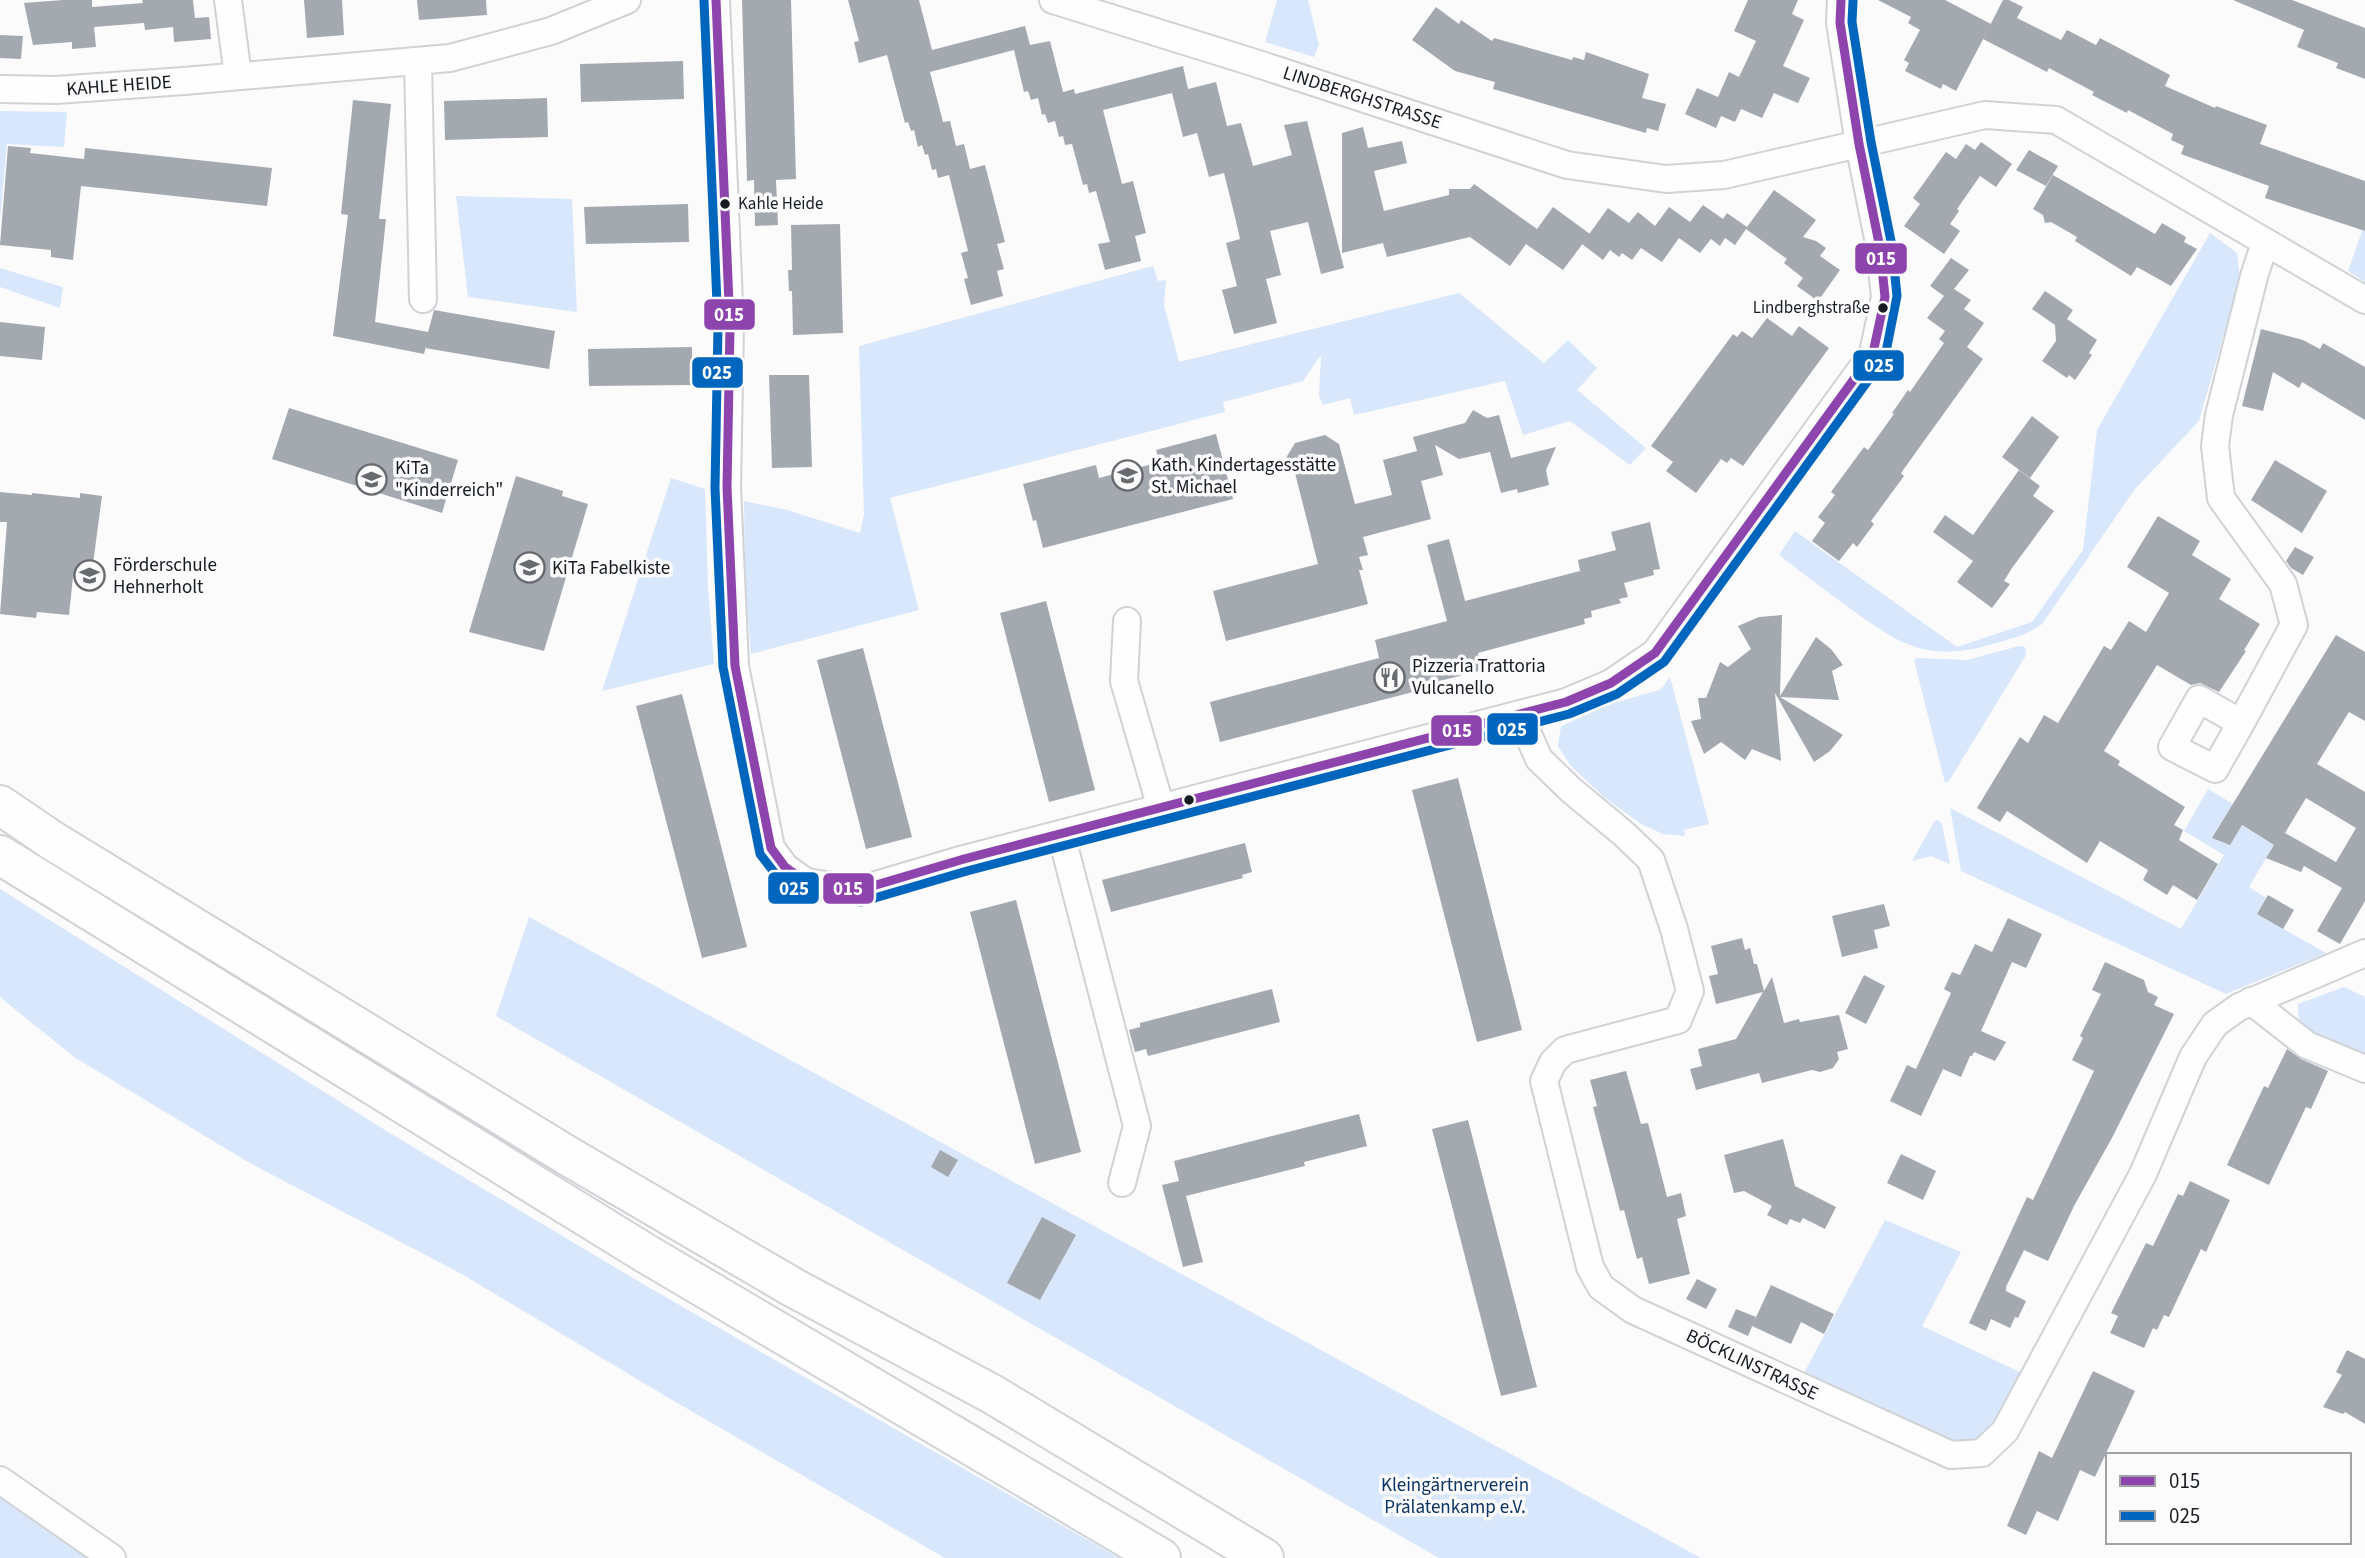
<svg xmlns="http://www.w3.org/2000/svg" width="2365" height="1558" font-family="'Source Sans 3',sans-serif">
<rect width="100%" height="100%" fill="#fbfbfb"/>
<g fill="#d8e7fc">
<path d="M1277,0H1308L1319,45L1314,57L1265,42Z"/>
<path d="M0,111L67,112L64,147L7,144L0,219Z"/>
<path d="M456,196L572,199L577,312L468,297Z"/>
<path d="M2365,223V282L2348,271Z"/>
<path d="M2210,233L2237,253L2240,278L2199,421L2135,489L2090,554L2088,553L2090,555L2042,624C2028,635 2010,639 1993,644C1927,663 1900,645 1848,607C1825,590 1802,573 1779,555L1795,531L1957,647L2032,622L2083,550L2097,430Z"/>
<path d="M1153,266L1158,281L1166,280L1164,305L1179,362L1459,293L1544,363L1568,340L1597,368L1577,390L1646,448L1630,465L1570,421L1523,435L1505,381L1354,415L1350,398L1323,405L1319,396L1321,355L1303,381L1223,402L1225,412L890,498L919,610L751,654L745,577L744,501L787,510L860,533L864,514L859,346Z"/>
<path d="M0,268L63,287L60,308L0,287Z"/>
<path d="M671,478L705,489L708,587L714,664L602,691Z"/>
<path d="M2019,646L2025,647L2026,655L1949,781L1945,783L1914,660L1917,658L1967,660Z"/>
<path d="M1670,677L1709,824L1684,830L1685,836L1663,834L1641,824L1604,797L1570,765L1558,746L1561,726L1613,703L1660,690Z"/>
<path d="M2208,789L2233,804L2226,816L2274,845L2249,887L2266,898L2257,914L2326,953L2226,994L1961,871L1950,808L2181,929L2224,855L2184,831Z"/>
<path d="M1938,820L1942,824L1950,864L1931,856L1912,861L1934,822Z"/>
<path d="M0,889L393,1135L643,1284L1119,1558H945L667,1397L460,1273L248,1162L74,1057L0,997Z"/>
<path d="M529,917L1701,1558H1439L496,1016Z"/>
<path d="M2344,987L2365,997V1060L2301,1027L2298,1015V1004Z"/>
<path d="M1885,1220L1961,1252L1922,1326L2024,1374L1989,1436L1961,1448L1801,1379Z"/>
<path d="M0,1498L86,1558H0Z"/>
</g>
<g fill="#a4a9b0" fill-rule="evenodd">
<path d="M63,0H92V7L143,3L142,0H193L195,18L209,17L211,39L174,42L173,27L145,30L144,23L94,27L96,47L72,49V42L33,45L24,3Z"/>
<path d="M304,0H342L344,35L307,38Z"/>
<path d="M417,0H486L487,15L419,20Z"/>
<path d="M742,0H791L796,179L776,180L778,225L755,226L754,180L747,181Z"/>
<path d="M848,0H919L932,50L1025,26L1030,45L1050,41L1063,92L1074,89L1075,94L1183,66L1188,89L1216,82L1227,126L1241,123L1253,166L1292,155L1284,125L1307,121L1344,268L1321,274L1308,222L1270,231L1281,275L1266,279L1277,323L1234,334L1222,290L1237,286L1226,243L1240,239L1235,217L1224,173L1209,177L1197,133L1183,137L1172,93L1103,110L1122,184L1133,181L1146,233L1135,236L1141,261L1105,270L1098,244L1110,242L1096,191L1089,193L1087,184L1083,185L1072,144L1065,145L1063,136L1059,137L1055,121L1048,123L1045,114L1042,115L1038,98L1031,100L1028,91L1024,92L1014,50L930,72L943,122L950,121L956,146L964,144L970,169L985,165L1005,242L997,244L1004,269L997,271L1003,296L971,305L964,279L968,278L961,253L968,251L949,175L938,178L936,169L932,170L928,154L925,155L922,145L918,147L914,130L911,131L908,122L905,123L887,55L859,63L854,42L859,41Z"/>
<path d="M1748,0H1798L1792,14L1804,20L1783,66L1810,78L1798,103L1774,93L1762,118L1741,109L1735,122L1721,116L1716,128L1685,114L1697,88L1718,97L1729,72L1739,77L1756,41L1734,31Z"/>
<path d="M1878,0H1945L1991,24L1956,91L1943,84L1941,89L1905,71L1909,63L1904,60L1920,30L1908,23L1911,17Z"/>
<path d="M2003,0H2009L2023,7L2017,18L2061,40L2067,30L2096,45L2100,38L2170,75L2165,86L2215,108L2216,106L2267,125L2260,144L2365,181V231L2265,198L2269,186L2181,154L2184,146L2171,140L2173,134L2128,110L2127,113L2092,95L2094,92L2049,68L2047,72L1983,39Z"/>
<path d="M2233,0H2292L2365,28V79L2336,68L2338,63L2297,47L2304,30Z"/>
<path d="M1436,7L1459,24L1461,20L1492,41L1494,38L1572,60L1573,57L1584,60L1586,52L1649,74L1642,98L1666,104L1658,131L1647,128L1646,133L1569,111L1493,89L1495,82L1455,71L1412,40Z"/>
<path d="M0,35L23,36L21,59L0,58Z"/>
<path d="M683,61L684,99L581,102L580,64Z"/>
<path d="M547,98L548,137L445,140L444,101Z"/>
<path d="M353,100L391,104L379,219H386L375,322L428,332L434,310L555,331L549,369L425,348L426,346L424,354L333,336L348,215L341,214Z"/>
<path d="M1363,127L1368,148L1402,141L1407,163L1374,171L1384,211L1449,195V189H1470L1474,184L1537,229L1553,207L1590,234L1563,270L1526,244L1510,266L1470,237L1387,257L1383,243L1342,253V133Z"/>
<path d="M1981,142L2012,164L1996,187L1980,176L1957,209L1959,211L1950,224L1960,231L1944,254L1904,226L1920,204L1913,198L1946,152L1956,159L1966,144L1975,150Z"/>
<path d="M8,146L31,148L30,153L84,159L85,148L272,168L267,206L81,186L73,260L51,257V250L0,245Z"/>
<path d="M2029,150L2058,166L2046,186L2016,170Z"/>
<path d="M2053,175L2155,234L2162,223L2186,237L2184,242L2197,249L2171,286L2137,267L2131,276L2075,241L2077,237L2051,222L2045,223L2043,215L2033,209Z"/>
<path d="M1774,190L1816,220L1803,237L1816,241L1826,248L1820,256L1840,270L1818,301L1797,286L1803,278L1784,263L1787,259L1746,229L1735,245L1725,238L1720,246L1711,239L1700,253L1679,238L1662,262L1641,248L1632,260L1622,253L1619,257L1610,250L1603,260L1582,244L1608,208L1629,223L1638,212L1655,226L1669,207L1690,222L1703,205L1723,219L1727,213L1747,227Z"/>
<path d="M688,204L689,242L586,244L584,207Z"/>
<path d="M840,224L843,333L793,335L792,291H789L788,270H792L791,225Z"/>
<path d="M1951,258L1969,270L1954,289L1971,300L1964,309L1984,323L1967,347L1983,359L1901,473L1904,476L1871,521L1874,524L1857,547L1853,543L1839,561L1812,541L1825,523L1818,517L1835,495L1831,492L1864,447L1868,450L1894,414L1892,413L1908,390L1910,392L1944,343L1939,339L1945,331L1927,318L1944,296L1930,286Z"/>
<path d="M2045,291L2073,310L2067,319L2097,340L2089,353L2092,355L2075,380L2069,375L2067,378L2042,361L2056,341L2055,325L2032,309Z"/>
<path d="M1767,318L1792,336L1799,326L1829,348L1743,466L1731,458L1727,463L1721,459L1696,493L1666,471L1673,462L1651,446L1733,334L1737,337L1742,331L1752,338Z"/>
<path d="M0,322L45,327L42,360L0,356Z"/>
<path d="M2261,329L2303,340L2320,349L2323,343L2365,367V420L2302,382L2299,388L2273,372L2263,411L2242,406Z"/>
<path d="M692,347V385L589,386L588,349Z"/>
<path d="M769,375H809L812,467L772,468Z"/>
<path d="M289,408L458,460L442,513L272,459Z"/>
<path d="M1473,410L1487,418L1499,415L1511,458L1556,447L1546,470L1549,485L1518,493L1517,489L1501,493L1490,452L1459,459L1435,445L1443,475L1421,481L1431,519L1363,537L1368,555L1359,557L1363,570H1359L1368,604L1226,641L1213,591L1318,564L1293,465L1280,468L1295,443L1325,435L1339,444L1355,504L1392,495L1383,460L1417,451L1413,437L1465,423Z"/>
<path d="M2032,416L2059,437L2030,478L2002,457Z"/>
<path d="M1216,434L1233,499L1043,548L1036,520L1033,521L1023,484L1096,465L1099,478L1160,462L1156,450Z"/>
<path d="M2275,460L2327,491L2302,533L2251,500Z"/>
<path d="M2019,470L2040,486L2033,496L2054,511L2012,568L2004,581L2010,584L1992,608L1957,582L1973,561L1933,532L1945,515L1973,535Z"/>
<path d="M516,476L563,491L562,496L588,504L544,651L469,632Z"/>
<path d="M0,492L32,495V493L80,498V493L102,496L91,579L73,577L69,615L37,612L36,618L0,614L7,522H0Z"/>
<path d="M2158,516L2200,541L2192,555L2231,579L2219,599L2260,624L2244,650L2246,651L2219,692L2200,683L2191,685L2157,665L2104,751L2120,761L2118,765L2185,807L2174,825L2183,830L2179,840L2218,864L2197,900L2173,885L2167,895L2143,880L2148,870L2100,841L2087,863L2007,811L2000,822L1977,808L2020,737L2028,743L2044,715L2058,723L2104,646L2111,650L2129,621L2146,632L2169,593L2127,567Z"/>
<path d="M1650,522L1660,569L1653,570L1654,575L1624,583L1628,597L1619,599L1621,603L1591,611L1592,617L1584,619L1585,624L1478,653L1483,670L1412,688L1413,692L1220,742L1210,702L1379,658L1375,640L1447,621L1427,545L1449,539L1465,601L1580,571L1578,560L1616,550L1611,532Z"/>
<path d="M2295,547L2314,557L2303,575L2291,568L2286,561Z"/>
<path d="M1046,601L1095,790L1049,802L1000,613Z"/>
<path d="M1782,615L1780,696L1816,637L1831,649L1843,665L1832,671L1839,700L1780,697L1843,735L1830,751L1814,762L1775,693L1781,761L1752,749L1745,760L1721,742L1704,754L1691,721L1701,719L1698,698H1706L1720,662L1728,667L1751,649L1738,626L1759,617Z"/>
<path d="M2336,635L2365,652V721L2349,712L2317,764L2365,792V901L2340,944L2317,931L2342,888L2304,866L2301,872L2266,858L2274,845L2242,825L2230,845L2212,838ZM2306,798L2356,828L2336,862L2285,833Z"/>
<path d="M863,648L912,837L866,849L817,660Z"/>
<path d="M682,694L747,947L702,958L636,706Z"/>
<path d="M1458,778L1522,1030L1477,1042L1412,790Z"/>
<path d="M1245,843L1252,872L1242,875L1243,878L1111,912L1102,880Z"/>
<path d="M2268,895L2294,910L2283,929L2257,914Z"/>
<path d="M1016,900L1081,1152L1035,1164L970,912Z"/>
<path d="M1884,904L1890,926L1874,930L1878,948L1842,957L1832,916Z"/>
<path d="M2008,918L2042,934L2026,968L2012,962L1981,1031L2006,1042L1995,1061L1974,1052L1972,1056H1970L1961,1077L1943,1069L1921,1116L1890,1101L1907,1065L1916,1069L1951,993L1944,989L1952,972L1960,975L1975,944L1992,952Z"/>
<path d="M1742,938L1745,950L1750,948L1754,964H1757L1764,991L1772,977L1784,1023L1799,1019L1800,1022L1839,1015L1848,1049L1837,1052L1839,1059L1833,1068L1820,1072L1812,1070L1762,1083L1759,1073L1696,1090L1690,1069L1702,1066L1698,1049L1736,1039L1763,992L1716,1004L1709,976L1718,974L1711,946Z"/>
<path d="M2105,962L2144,980L2148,992L2158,997L2154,1005L2174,1014L2113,1136L2074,1206L2048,1261L2024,1250L2006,1287V1291L2026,1301L2018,1318L2015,1317L2010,1328L1991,1319L1986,1331L1969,1323L2027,1197L2033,1200L2094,1071L2072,1060L2083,1038L2080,1036L2101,994L2092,990Z"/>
<path d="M1864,975L1885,986L1866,1024L1845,1013Z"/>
<path d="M1272,989L1280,1022L1148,1056L1146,1049L1135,1052L1129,1030L1140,1027V1023Z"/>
<path d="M2287,1049L2301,1059L2328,1071L2311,1109L2306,1107L2269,1185L2227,1165L2264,1086L2268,1088Z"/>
<path d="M1626,1071L1641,1124L1648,1123L1667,1197L1681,1193L1686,1216L1677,1219L1690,1274L1649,1284L1642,1257L1637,1259L1624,1210L1620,1211L1593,1107L1597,1106L1590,1080Z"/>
<path d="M1359,1114L1367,1146L1304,1162L1305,1166L1186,1196L1203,1262L1183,1267L1162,1185L1179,1181L1174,1161Z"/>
<path d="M1468,1120L1537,1387L1501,1396L1432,1129Z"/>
<path d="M1783,1139L1795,1186L1836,1207L1825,1229L1803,1218L1800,1223L1790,1219L1787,1225L1767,1215L1772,1206L1744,1191L1734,1193L1724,1155Z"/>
<path d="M940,1150L958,1160L948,1177L931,1167Z"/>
<path d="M1901,1154L1936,1171L1923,1200L1887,1183Z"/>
<path d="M2190,1181L2230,1200L2206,1252L2201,1249L2169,1317L2164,1315L2157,1330L2153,1328L2144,1348L2110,1333L2118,1316L2111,1313L2146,1243L2153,1246L2178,1194L2183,1196Z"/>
<path d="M1042,1217L1076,1235L1040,1300L1007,1283Z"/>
<path d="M1697,1279L1717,1289L1706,1309L1686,1299Z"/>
<path d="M1771,1285L1834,1314L1824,1334L1801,1322L1791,1344L1752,1326Z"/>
<path d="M1736,1309L1756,1317L1748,1336L1728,1327Z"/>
<path d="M2347,1350L2365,1359V1424L2345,1412L2343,1414L2323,1407L2342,1375L2336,1372Z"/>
<path d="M2093,1371L2135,1391L2095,1477L2080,1470L2058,1521L2037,1511L2026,1535L2007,1526L2039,1451L2052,1458Z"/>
</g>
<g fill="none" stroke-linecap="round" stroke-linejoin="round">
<defs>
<g id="street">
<path d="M228,0L238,76"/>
<path d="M716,0L730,327L727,487L735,666L771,848L785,867L806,882L859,890L964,859L1566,702L1611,683L1655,653L1873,353L1885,297L1880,248L1859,144L1840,23L1841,0"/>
<path d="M1053,0L1252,62L1567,165L1666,179L1724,175L1985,115L2056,120L2365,300"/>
<path d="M418,61L423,299"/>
<path d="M0,89L56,90L184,81L450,58L551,31L627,0"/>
<path d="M1127,621L1124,681L1161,808"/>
<path d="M1520,716L1539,759L1571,790L1624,834L1651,860L1674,929L1690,991L1678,1020L1565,1050L1553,1062L1544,1081L1590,1267L1601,1287L1633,1310L1951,1455L1982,1453L2005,1431L2143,1174L2193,1057L2215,1024L2239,1007L2365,953"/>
<path d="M2241,723L2215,769L2172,747L2199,699L2241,723L2294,625L2283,584L2221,498L2215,446L2219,415L2255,273L2265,243"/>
<path d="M1061,834L1137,1126L1122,1183"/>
<path d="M2251,1001L2307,1045L2365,1069"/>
<path d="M0,1480L112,1558"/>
</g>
<g id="highway">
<path d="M0,805L53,841L568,1156L794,1288L992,1394L1264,1558"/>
<path d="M0,855L645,1253L1161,1558"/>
</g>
</defs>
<use href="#street" stroke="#d0d2d6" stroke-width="30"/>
<use href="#highway" stroke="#d0d2d6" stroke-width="42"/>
<use href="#street" stroke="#fefefe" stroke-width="26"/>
<use href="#highway" stroke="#fefefe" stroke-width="38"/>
<defs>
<path id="bus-1" d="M716,0L730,327L727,487L735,666L771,848L785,867L806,882L859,890L964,859L1566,702L1611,683L1655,653L1873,353L1885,297L1880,248L1859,144L1840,23L1841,0"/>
<path id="bus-2" d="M704,1L718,327L715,488L723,667L760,854L777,876L801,893L861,902L967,871L1569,714L1617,694L1664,662L1885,357L1897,296L1892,246L1871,142L1852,22L1853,1"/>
</defs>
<use href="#bus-1" stroke="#fbfbfb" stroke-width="14"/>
<use href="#bus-2" stroke="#fbfbfb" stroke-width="14"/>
<use href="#bus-1" stroke="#8e44ad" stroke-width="9"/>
<use href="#bus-2" stroke="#0065bd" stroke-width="9"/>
</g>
<defs>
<symbol id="school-ring" viewBox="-11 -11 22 22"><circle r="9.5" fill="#fbfbfb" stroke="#676a6e" stroke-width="1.5"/><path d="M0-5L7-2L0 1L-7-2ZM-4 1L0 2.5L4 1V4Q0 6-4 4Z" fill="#676a6e"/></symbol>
<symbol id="restaurant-ring" viewBox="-11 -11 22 22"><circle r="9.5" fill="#fbfbfb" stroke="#676a6e" stroke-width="1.5"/><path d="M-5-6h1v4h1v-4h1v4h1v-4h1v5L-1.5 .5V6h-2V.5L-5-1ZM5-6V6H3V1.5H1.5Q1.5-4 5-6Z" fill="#676a6e"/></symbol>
</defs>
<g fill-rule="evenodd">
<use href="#school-ring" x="1110" y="458" width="35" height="35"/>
<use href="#school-ring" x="354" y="462" width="35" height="35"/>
<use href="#school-ring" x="512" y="550" width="35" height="35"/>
<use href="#school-ring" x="72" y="558" width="35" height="35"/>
<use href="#restaurant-ring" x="1372" y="660" width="35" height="35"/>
</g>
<g fill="#171c22" stroke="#fbfbfb" stroke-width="2.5">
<circle cx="725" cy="204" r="6"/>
<circle cx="1883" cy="308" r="6"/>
<circle cx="1189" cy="800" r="6"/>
</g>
<g text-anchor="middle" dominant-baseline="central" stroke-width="7" stroke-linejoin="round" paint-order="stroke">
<g font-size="17" fill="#171c22" stroke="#fbfbfb" text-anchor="start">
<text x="738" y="204">Kahle Heide</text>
<text x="1870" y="308" text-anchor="end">Lindberghstraße</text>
</g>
<g font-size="19" fill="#171c22" stroke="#fbfbfb">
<text transform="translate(119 86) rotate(-4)">KAHLE HEIDE</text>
<text transform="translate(1362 98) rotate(18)">LINDBERGHSTRASSE</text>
<text transform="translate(1752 1365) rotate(25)">BÖCKLINSTRASSE</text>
</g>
<g font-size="19" fill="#171c22" stroke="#fbfbfb" text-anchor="start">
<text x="1151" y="465">Kath. Kindertagesstätte<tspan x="1151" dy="22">St. Michael</tspan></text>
<text x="395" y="468">KiTa<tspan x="395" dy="22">"Kinderreich"</tspan></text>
<text x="113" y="565">Förderschule<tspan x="113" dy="22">Hehnerholt</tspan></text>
<text x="552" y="568">KiTa Fabelkiste</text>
<text x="1412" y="666">Pizzeria Trattoria<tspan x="1412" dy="22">Vulcanello</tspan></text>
</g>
<g font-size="19" fill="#0b3364" stroke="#fbfbfb">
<text x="1455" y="1485">Kleingärtnerverein<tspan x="1455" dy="22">Prälatenkamp e.V.</tspan></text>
</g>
</g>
<g stroke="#fbfbfb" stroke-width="2.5">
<rect x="1854" y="242" width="54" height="33" rx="7" fill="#8e44ad"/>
<rect x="703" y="298" width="53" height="33" rx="7" fill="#8e44ad"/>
<rect x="1852" y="349" width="53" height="33" rx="7" fill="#0065bd"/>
<rect x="691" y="356" width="53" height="33" rx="7" fill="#0065bd"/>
<rect x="1486" y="712" width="53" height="34" rx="7" fill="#0065bd"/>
<rect x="1430" y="714" width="53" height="33" rx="7" fill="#8e44ad"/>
<rect x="767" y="871" width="53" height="34" rx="7" fill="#0065bd"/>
<rect x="822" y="872" width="53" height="33" rx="7" fill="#8e44ad"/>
</g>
<g font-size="19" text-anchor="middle" font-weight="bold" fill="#fff">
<text x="1881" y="265">015</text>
<text x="729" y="321">015</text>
<text x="1879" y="372">025</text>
<text x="717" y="379">025</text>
<text x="1512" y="736">025</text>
<text x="1457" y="737">015</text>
<text x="794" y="895">025</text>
<text x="848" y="895">015</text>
</g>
<rect x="2106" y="1453" width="245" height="91" fill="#fbfbfb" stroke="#a0a2a4" stroke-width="2"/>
<rect x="2120" y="1476" width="35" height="10" fill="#8e44ad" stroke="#a0a2a4" stroke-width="2"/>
<text x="2169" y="1488" font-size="21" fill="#171c22">015</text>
<rect x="2120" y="1511" width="35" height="10" fill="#0065bd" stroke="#a0a2a4" stroke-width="2"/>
<text x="2169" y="1523" font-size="21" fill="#171c22">025</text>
</svg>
